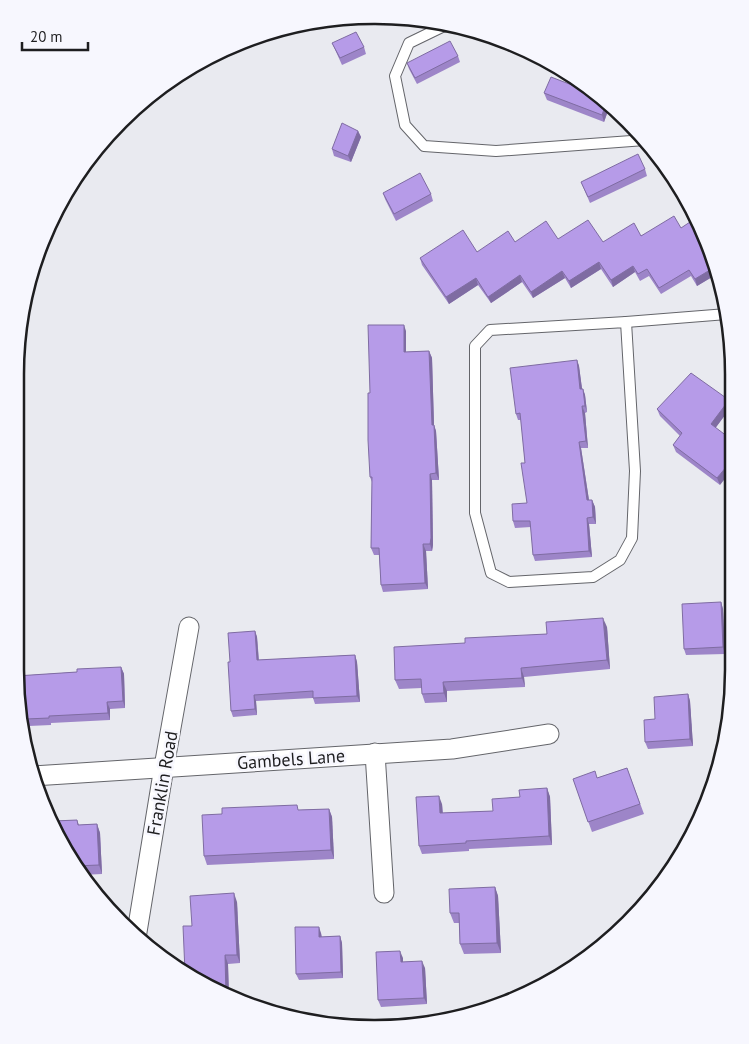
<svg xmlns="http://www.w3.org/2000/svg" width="749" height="1044" font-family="'PT Sans',sans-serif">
<rect width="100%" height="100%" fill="#e9eaf0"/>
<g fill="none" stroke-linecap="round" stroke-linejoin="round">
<defs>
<g id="service">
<path d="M452,25L442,27L409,43L395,76L405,125L424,146L496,151L645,140"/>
<path d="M626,322L635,471L632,538L620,560L593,577L509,582L491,573L475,513V346L490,330Z"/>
<path d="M626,322L727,314"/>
</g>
<g id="minor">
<path d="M375,753L384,893"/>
<path d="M33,776L452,749L549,734"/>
<path d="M136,938L164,767L189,627"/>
</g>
</defs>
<use href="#service" stroke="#64656a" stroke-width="12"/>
<use href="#minor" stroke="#64656a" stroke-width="21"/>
<use href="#service" stroke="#fff" stroke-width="10"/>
<use href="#minor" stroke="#fff" stroke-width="19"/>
</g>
<g fill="#9d85c8">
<path d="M332,43L364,47L366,54L342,65Z"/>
<path d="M458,56L460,62L417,84L409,69L407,63Z"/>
<path d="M544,93L598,95L610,103V105L604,122L547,100Z"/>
<path d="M358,131L361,137L351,162L334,156L332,149Z"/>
<path d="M645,169L647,176L590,203L581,182Z"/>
<path d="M383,193L431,194L433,201L396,221L385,199Z"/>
<path d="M681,228L707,237L717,274L697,286L691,276L661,294L649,276L640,281L635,272L613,287L601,269L571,288L565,278L533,298L522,282L491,303L478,285L449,304L422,265L420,258L477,252L515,242L558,239L603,242Z"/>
<path d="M406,331V352L429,351L432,358L434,425L436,431L439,480H432L433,545L432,551H426L428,589L383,592L381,585L379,555H374L371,548L372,482L370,477V393Z"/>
<path d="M577,360L579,366L582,389H583L585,395L587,412L585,413L588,448H581L589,500H592L595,507L596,524H589L592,557L535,561L533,555L531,527L515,528L513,521L527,503L525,463L521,420H518L516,414Z"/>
<path d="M729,400L731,407L716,427L720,485L676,452L673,445L680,436L660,416L657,409Z"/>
<path d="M721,602L723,609L725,654L686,655L684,649Z"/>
<path d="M607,627L610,669L524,677L525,687L447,691V702L425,703L422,694V688L399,689L395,680L465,643Z"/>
<path d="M255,631L257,637L259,660L355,655L357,662L360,702L315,704L313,698L256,701L257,715L233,717L231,711L230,662Z"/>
<path d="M121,667L124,674L125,708L110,709V720L51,723V725L29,726L26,717H21L16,676L77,672Z"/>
<path d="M688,694L690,701L693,746L648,749L645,742L655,719Z"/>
<path d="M627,768L644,814L592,832L573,779L597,778Z"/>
<path d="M547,788L550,797L552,845L469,849V851L422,854L419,846L442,804L443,813L493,811L520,797Z"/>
<path d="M329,809L332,817L334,859L207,865L204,856L299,810Z"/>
<path d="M77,820L79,825L97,824L100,833L102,874L81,875L75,869L54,821Z"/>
<path d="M495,887L498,896L501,953L464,954L460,944L459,923H454L450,913Z"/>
<path d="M237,902L240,963L228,964L229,997L216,992L192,926Z"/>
<path d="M321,933L322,937L340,936L342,943L343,978L299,980L296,974Z"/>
<path d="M403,958V962L425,968L427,1004L381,1007L378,1000Z"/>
</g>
<g fill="#7f6ca2">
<path d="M607,101L610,103V105L604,122L602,115Z"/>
<path d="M358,131L361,137L351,162L348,156Z"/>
<path d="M599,262L601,269L571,288L569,281Z"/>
<path d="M633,266L635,272L613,287L611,280Z"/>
<path d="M715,267L717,274L697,286L695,279Z"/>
<path d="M562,271L565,278L533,298L531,292Z"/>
<path d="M520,275L522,282L491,303L488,297Z"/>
<path d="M476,278L478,285L449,304L446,297Z"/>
<path d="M404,325L406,331V359L404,352Z"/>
<path d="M429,351L432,358L434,425L436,431L439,480L436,473L432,425Z"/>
<path d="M577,360L579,366L583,396L580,389Z"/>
<path d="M583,389L585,395L587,412L585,406Z"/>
<path d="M729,400L731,407L714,430L711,424Z"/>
<path d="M582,406L585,413L588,448L586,441Z"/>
<path d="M579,442L581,448L590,507L587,500Z"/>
<path d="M732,460V470L720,485L717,478Z"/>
<path d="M430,474L432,480L433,545L432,551L430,544Z"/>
<path d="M592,500L595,507L596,524L593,517Z"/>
<path d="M587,518L589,524L592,557L589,551Z"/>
<path d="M423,544L426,551L428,589L425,583Z"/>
<path d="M721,602L723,609L725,654L723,647Z"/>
<path d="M603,618L607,627L610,669L607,660Z"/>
<path d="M255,631L257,637L259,666L257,660Z"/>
<path d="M355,655L357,662L360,702L357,696Z"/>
<path d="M121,667L124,674L125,708L123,701Z"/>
<path d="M521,668L524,677L525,687L522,678Z"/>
<path d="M443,682L447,691V702L444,693Z"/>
<path d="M688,694L690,701L693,746L690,739Z"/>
<path d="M254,695L256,701L257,715L255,709Z"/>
<path d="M107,702L110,709V720L108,713Z"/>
<path d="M547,788L550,797L552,845L549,836Z"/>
<path d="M439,796L442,804L443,822L440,813Z"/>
<path d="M329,809L332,817L334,859L331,850Z"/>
<path d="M97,824L100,833L102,874L99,865Z"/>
<path d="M495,887L498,896L501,953L497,943Z"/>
<path d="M234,893L237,902L240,963L237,955Z"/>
<path d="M319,927L321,933L322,944L319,937Z"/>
<path d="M340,936L342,943L343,978L341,972Z"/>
<path d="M400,951L403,958V969L401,962Z"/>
<path d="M225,955L228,964L229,997L226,996Z"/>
<path d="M422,961L425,968L427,1004L424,998Z"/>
</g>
<g fill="#b69be8" stroke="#7f6ca2">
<path d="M356,32L364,47L340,58L332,43Z"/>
<path d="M450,41L458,56L415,78L407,63Z"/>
<path d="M551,77L598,95L607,101L602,115L544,93Z"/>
<path d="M342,123L358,131L348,156L332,149Z"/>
<path d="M638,154L645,169L588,197L581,182Z"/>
<path d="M420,173L431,194L394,214L383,193Z"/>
<path d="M674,216L681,228L696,218L707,237L715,267L695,279L689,270L659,288L647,269L638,274L633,266L611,280L599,262L569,281L562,271L531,292L520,275L488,297L476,278L446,297L420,258L463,230L477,252L508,231L515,242L546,221L558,239L588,220L603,242L634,223L641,236Z"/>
<path d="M368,325H404V352L429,351L432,425H434L436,473L430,474L431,538L430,544H423L425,583L381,585L379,548H371L372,477H370L368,440V393H370Z"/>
<path d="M577,360L580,389H583L585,406H582L586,441L579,442L587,500H592L593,517L587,518L589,551L533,555L530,521H513L512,504L527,503L521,463H525L520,413L516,414L510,368Z"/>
<path d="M691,373L729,400L711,424L732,440V460L717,478L673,445L682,433L657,409Z"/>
<path d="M721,602L723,647L684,649L682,604Z"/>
<path d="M603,618L607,660L521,668L522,678L443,682L444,693L422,694L421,679L395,680L394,647L465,643V638L547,634L546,622Z"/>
<path d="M255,631L257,660L355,655L357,696L313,698V691L254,695L255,709L231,711L228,662H230L228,633Z"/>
<path d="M121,667L123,701L107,702L108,713L49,716V718L26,719V710L20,711L16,676L77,672V669Z"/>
<path d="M688,694L690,739L645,742L644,720L655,719L654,697Z"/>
<path d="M627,768L640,804L588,822L573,779L595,771L597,778Z"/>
<path d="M547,788L549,836L466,841V843L419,846L416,797L439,796L440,813L493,811L492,799L520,797L519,790Z"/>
<path d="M297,805L298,810L329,809L331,850L204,856L202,815L222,814V808Z"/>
<path d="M77,820L78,825L97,824L99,865L74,866L54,821Z"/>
<path d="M495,887L497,943L460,944L459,913H450L449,889Z"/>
<path d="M234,893L237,955H225L226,996L216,992L185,972L183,926H192L190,896Z"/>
<path d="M295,927H319V937L340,936L341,972L296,974Z"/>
<path d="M400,951L401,962L422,961L424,998L378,1000L376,952Z"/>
</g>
<g text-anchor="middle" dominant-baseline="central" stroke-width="5" stroke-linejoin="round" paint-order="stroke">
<g font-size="18" fill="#1e1e20" stroke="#f7f7fe">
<text transform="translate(291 759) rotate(-4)">Gambels Lane</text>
<text transform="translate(162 783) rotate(-80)">Franklin Road</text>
</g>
</g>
<path d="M0 0H749V1044H0ZM374 24H375A350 350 0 0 1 725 374V670A350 350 0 0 1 375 1020H374A350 350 0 0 1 24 670V374A350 350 0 0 1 374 24Z" fill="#f7f7fe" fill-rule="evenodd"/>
<path fill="none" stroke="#1e1e20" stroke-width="2.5" d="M374 24H375A350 350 0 0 1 725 374V670A350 350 0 0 1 375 1020H374A350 350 0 0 1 24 670V374A350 350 0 0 1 374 24Z"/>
<path d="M22 42v8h66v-8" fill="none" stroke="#1e1e20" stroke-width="2.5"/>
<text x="30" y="42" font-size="15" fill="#1e1e20" stroke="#f7f7fe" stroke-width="4" paint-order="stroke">20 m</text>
</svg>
